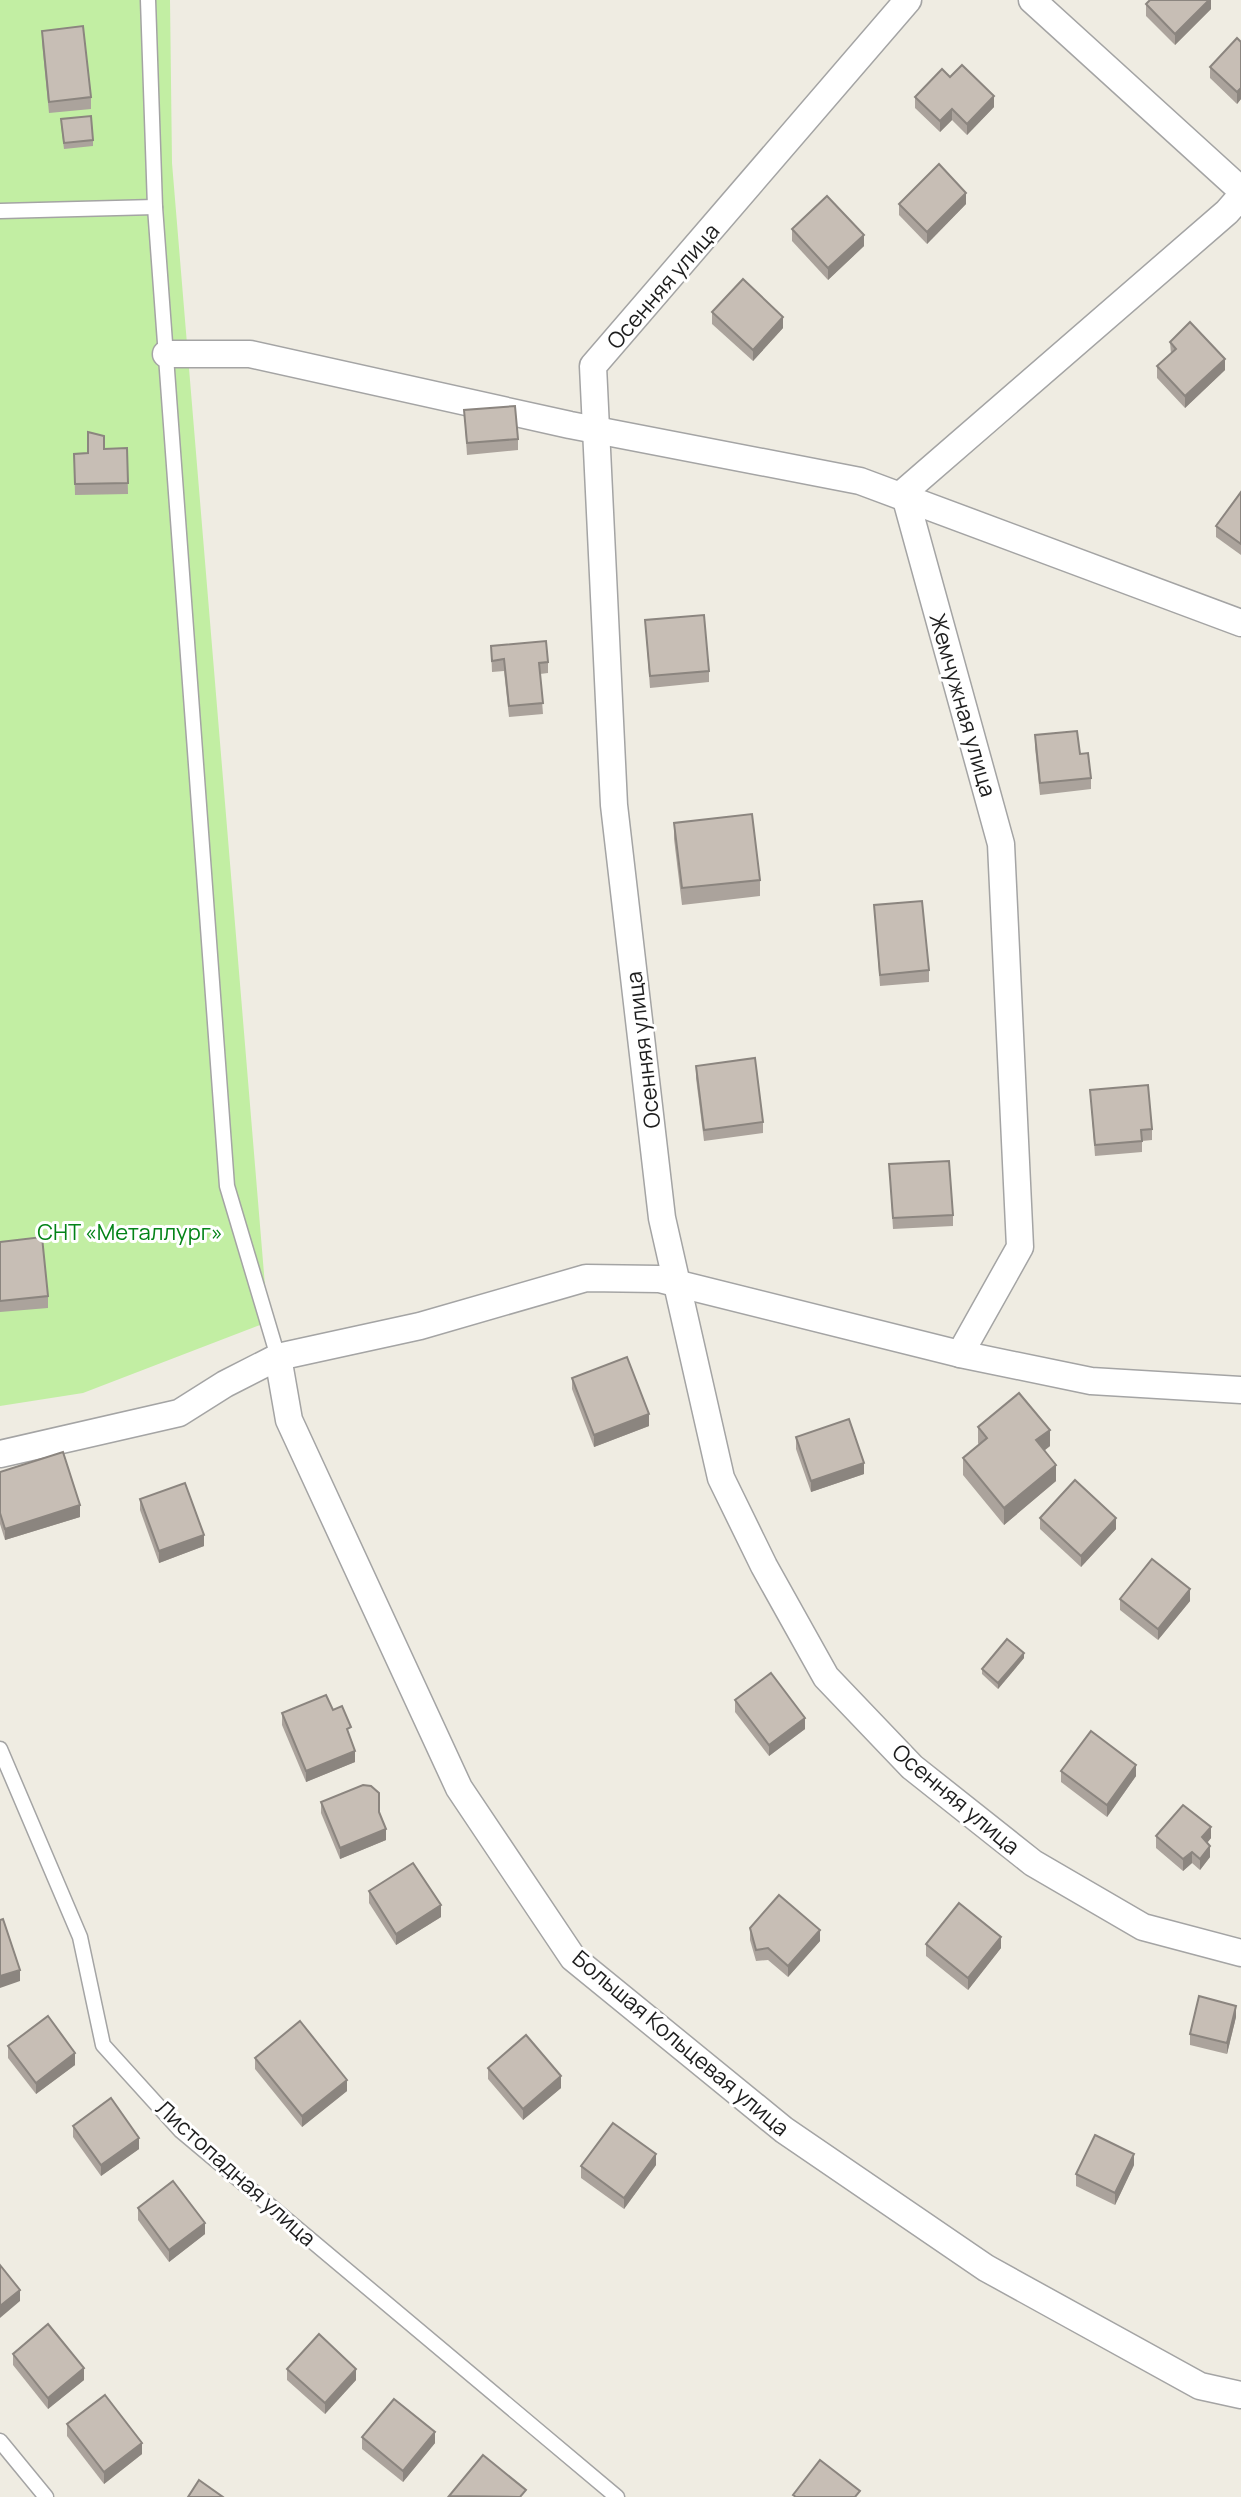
<svg xmlns="http://www.w3.org/2000/svg" width="1241" height="2497" font-family="Manrope,sans-serif">
<rect width="100%" height="100%" fill="#efece2"/>
<path fill="#c2eea3" d="M0,0H170L172,163L268,1322L83,1393L0,1406Z"/>
<g fill="none" stroke-linecap="round" stroke-linejoin="round">
<defs>
<g id="lane">
<path d="M148,0L155,207L227,1186L278,1357"/>
<path d="M0,211L155,207"/>
<path d="M0,1749L80,1937L103,2045L181,2131L617,2497"/>
<path d="M0,2441L46,2497"/>
</g>
<g id="street">
<path d="M908,0L593,366L614,805L662,1218L721,1478L764,1566L826,1677L912,1767L1033,1863L1143,1927L1241,1953"/>
<path d="M1032,0L1241,190"/>
<path d="M166,354H250L570,425L860,481L1241,623"/>
<path d="M960,1354L1020,1247L1001,844L904,492L1227,212L1241,196"/>
<path d="M278,1357L289,1420L459,1788L573,1958L784,2130L986,2268L1200,2386L1241,2395"/>
<path d="M0,1454L179,1413L225,1384L278,1357L420,1326L586,1278L659,1279L960,1354L1091,1381L1241,1390"/>
</g>
</defs>
<use href="#lane" stroke="#a4a4a4" stroke-width="17"/>
<use href="#street" stroke="#a4a4a4" stroke-width="29"/>
<use href="#lane" stroke="#fff" stroke-width="14"/>
<use href="#street" stroke="#fff" stroke-width="26"/>
</g>
<g fill="#aba39c">
<path d="M1211,0V9L1175,45L1146,16V4Z"/>
<path d="M42,31L91,97V109L49,113L42,42Z"/>
<path d="M1241,42V99L1237,104L1210,78V67Z"/>
<path d="M950,77L994,107L967,135L952,120L940,132L915,108V97Z"/>
<path d="M61,124L93,140V146L64,149Z"/>
<path d="M899,204H966L927,244L899,215Z"/>
<path d="M792,229L864,246L828,280L792,241Z"/>
<path d="M712,312L783,328L753,361L712,324Z"/>
<path d="M1170,342L1225,370L1185,408L1157,378V366L1171,354Z"/>
<path d="M464,410L518,439V450L467,455Z"/>
<path d="M127,448L128,494L75,495L74,454L88,453L104,449Z"/>
<path d="M1241,492V555L1216,537V526Z"/>
<path d="M645,620L709,671V682L650,688Z"/>
<path d="M491,646L548,662V673L540,674L543,714L509,717L504,671L492,672Z"/>
<path d="M1035,735L1080,754L1091,778V789L1040,795L1035,747Z"/>
<path d="M674,823L760,880V896L682,905L674,839Z"/>
<path d="M874,905L929,970V982L880,986Z"/>
<path d="M696,1066L763,1122V1133L704,1141L696,1078Z"/>
<path d="M1090,1090L1152,1129V1140L1142,1141V1152L1095,1156Z"/>
<path d="M889,1164L953,1215V1226L893,1229Z"/>
<path d="M0,1242L48,1296V1308L0,1312Z"/>
<path d="M572,1378L649,1426L594,1447L572,1389Z"/>
<path d="M978,1427L1050,1446L1045,1450L1056,1481L1004,1525L963,1475V1458L979,1445L978,1443Z"/>
<path d="M796,1437L864,1474L811,1492L796,1449Z"/>
<path d="M0,1472L80,1517L5,1540L0,1524Z"/>
<path d="M140,1499L204,1546L159,1563L140,1510Z"/>
<path d="M1040,1518L1116,1529L1081,1567L1040,1529Z"/>
<path d="M1120,1599L1190,1601L1158,1640L1120,1610Z"/>
<path d="M1024,1658L998,1689L982,1674V1669Z"/>
<path d="M735,1700L805,1729L769,1756L735,1712Z"/>
<path d="M333,1710L351,1739L355,1762L306,1782L282,1725V1713Z"/>
<path d="M1061,1771L1136,1776L1107,1817L1061,1782Z"/>
<path d="M321,1802L379,1812L386,1840L340,1859L321,1813Z"/>
<path d="M1156,1836L1211,1838L1207,1843L1210,1857L1200,1870L1192,1863L1183,1871L1156,1848Z"/>
<path d="M369,1891L441,1917L396,1945L369,1903Z"/>
<path d="M750,1928L820,1941L788,1977L768,1960L756,1961L750,1940Z"/>
<path d="M926,1944L1001,1948L968,1990L926,1956Z"/>
<path d="M1236,2017L1227,2054L1190,2045V2034Z"/>
<path d="M8,2046L75,2065L36,2094L8,2058Z"/>
<path d="M255,2058L347,2091L302,2127L255,2069Z"/>
<path d="M488,2068L561,2088L523,2120L488,2079Z"/>
<path d="M73,2126L139,2149L101,2176L73,2137Z"/>
<path d="M656,2165L624,2209L581,2178V2166Z"/>
<path d="M1134,2165L1115,2205L1076,2186V2174Z"/>
<path d="M138,2208L205,2234L169,2262L138,2220Z"/>
<path d="M13,2354L84,2380L48,2409L13,2365Z"/>
<path d="M287,2369L356,2380L325,2414L287,2380Z"/>
<path d="M67,2424L142,2454L104,2484L67,2436Z"/>
<path d="M362,2437L435,2443L403,2482L362,2449Z"/>
</g>
<g fill="#8b857f">
<path d="M1209,0H1211V9L1175,45V34Z"/>
<path d="M1241,88V99L1237,104V92Z"/>
<path d="M994,96V107L967,135V124Z"/>
<path d="M952,109V120L940,132V121Z"/>
<path d="M966,193V204L927,244V232Z"/>
<path d="M864,235V246L828,280V268Z"/>
<path d="M783,317V328L753,361V350Z"/>
<path d="M1225,359V370L1185,408V396Z"/>
<path d="M649,1414V1426L594,1447V1435Z"/>
<path d="M1050,1430V1446L1036,1457V1440Z"/>
<path d="M864,1463V1474L811,1492V1481Z"/>
<path d="M1056,1465V1481L1004,1525V1508Z"/>
<path d="M80,1505V1517L5,1540V1529Z"/>
<path d="M1116,1518V1529L1081,1567V1556Z"/>
<path d="M204,1535V1546L159,1563V1551Z"/>
<path d="M1190,1589V1601L1158,1640V1629Z"/>
<path d="M1024,1653V1658L998,1689V1683Z"/>
<path d="M805,1718V1729L769,1756V1745Z"/>
<path d="M355,1751V1762L306,1782V1771Z"/>
<path d="M1136,1765V1776L1107,1817V1805Z"/>
<path d="M1211,1827V1838L1202,1849V1837Z"/>
<path d="M386,1829V1840L340,1859V1848Z"/>
<path d="M1210,1846V1857L1200,1870V1859Z"/>
<path d="M1192,1852V1863L1183,1871V1859Z"/>
<path d="M441,1905V1917L396,1945V1934Z"/>
<path d="M820,1930V1941L788,1977V1966Z"/>
<path d="M1001,1937V1948L968,1990V1978Z"/>
<path d="M20,1970V1981L0,1988V1976Z"/>
<path d="M1236,2006V2017L1227,2054V2043Z"/>
<path d="M75,2053V2065L36,2094V2083Z"/>
<path d="M561,2076V2088L523,2120V2109Z"/>
<path d="M347,2080V2091L302,2127V2116Z"/>
<path d="M139,2138V2149L101,2176V2165Z"/>
<path d="M656,2154V2165L624,2209V2198Z"/>
<path d="M1134,2154V2165L1115,2205V2193Z"/>
<path d="M205,2223V2234L169,2262V2250Z"/>
<path d="M20,2290V2301L0,2318V2306Z"/>
<path d="M84,2368V2380L48,2409V2398Z"/>
<path d="M356,2369V2380L325,2414V2403Z"/>
<path d="M435,2432V2443L403,2482V2471Z"/>
<path d="M142,2443V2454L104,2484V2472Z"/>
</g>
<g fill="#c7beb5" stroke="#8b857f" stroke-width="2">
<path d="M1150,0H1209L1175,34L1146,4Z"/>
<path d="M83,26L91,97L49,102L42,31Z"/>
<path d="M1237,38L1241,42V88L1237,92L1210,67Z"/>
<path d="M962,65L994,96L967,124L952,109L940,121L915,97L942,69L950,77Z"/>
<path d="M91,116L93,140L64,143L61,119Z"/>
<path d="M939,164L966,193L927,232L899,204Z"/>
<path d="M827,196L864,235L828,268L792,229Z"/>
<path d="M743,279L783,317L753,350L712,312Z"/>
<path d="M1190,322L1225,359L1185,396L1157,366L1176,349L1170,342Z"/>
<path d="M515,406L518,439L467,443L464,410Z"/>
<path d="M88,432L104,436V449L127,448L128,483L75,484L74,454L88,453Z"/>
<path d="M1241,492V544L1216,526Z"/>
<path d="M704,615L709,671L650,676L645,620Z"/>
<path d="M546,641L548,662L539,663L543,703L509,706L504,659L492,661L491,646Z"/>
<path d="M1077,731L1080,754L1088,753L1091,778L1040,783L1035,735Z"/>
<path d="M752,814L760,880L682,888L674,823Z"/>
<path d="M922,901L929,970L880,975L874,905Z"/>
<path d="M755,1058L763,1122L704,1130L696,1066Z"/>
<path d="M1148,1085L1152,1129L1141,1130L1142,1141L1095,1145L1090,1090Z"/>
<path d="M949,1161L953,1215L893,1218L889,1164Z"/>
<path d="M42,1237L48,1296L0,1301V1242Z"/>
<path d="M627,1357L649,1414L594,1435L572,1378Z"/>
<path d="M1019,1393L1050,1430L1036,1440L1056,1465L1004,1508L963,1458L987,1438L978,1427Z"/>
<path d="M849,1419L864,1463L811,1481L796,1437Z"/>
<path d="M63,1452L80,1505L5,1529L0,1513V1472Z"/>
<path d="M1075,1480L1116,1518L1081,1556L1040,1518Z"/>
<path d="M185,1483L204,1535L159,1551L140,1499Z"/>
<path d="M1152,1559L1190,1589L1158,1629L1120,1599Z"/>
<path d="M1007,1639L1024,1653L998,1683L982,1669Z"/>
<path d="M771,1673L805,1718L769,1745L735,1700Z"/>
<path d="M326,1695L333,1710L342,1706L351,1727L347,1729L355,1751L306,1771L282,1713Z"/>
<path d="M1091,1731L1136,1765L1107,1805L1061,1771Z"/>
<path d="M363,1785L371,1786L379,1793V1812L386,1829L340,1848L321,1802Z"/>
<path d="M1183,1805L1211,1827L1202,1837L1210,1846L1200,1859L1192,1852L1183,1859L1156,1836Z"/>
<path d="M413,1863L441,1905L396,1934L369,1891Z"/>
<path d="M779,1895L820,1930L788,1966L768,1948L756,1950L750,1928Z"/>
<path d="M959,1903L1001,1937L968,1978L926,1944Z"/>
<path d="M3,1919L20,1970L0,1976V1920Z"/>
<path d="M1199,1996L1236,2006L1227,2043L1190,2034Z"/>
<path d="M48,2016L75,2053L36,2083L8,2046Z"/>
<path d="M300,2021L347,2080L302,2116L255,2058Z"/>
<path d="M526,2035L561,2076L523,2109L488,2068Z"/>
<path d="M111,2098L139,2138L101,2165L73,2126Z"/>
<path d="M613,2123L656,2154L624,2198L581,2166Z"/>
<path d="M1095,2135L1134,2154L1115,2193L1076,2174Z"/>
<path d="M173,2181L205,2223L169,2250L138,2208Z"/>
<path d="M0,2265L20,2290L0,2306Z"/>
<path d="M48,2324L84,2368L48,2398L13,2354Z"/>
<path d="M319,2334L356,2369L325,2403L287,2369Z"/>
<path d="M105,2395L142,2443L104,2472L67,2424Z"/>
<path d="M394,2399L435,2432L403,2471L362,2437Z"/>
<path d="M483,2455L526,2490L520,2497L449,2496Z"/>
<path d="M820,2460L860,2491L855,2497H796L793,2495Z"/>
<path d="M199,2480L223,2497H188Z"/>
</g>
<g text-anchor="middle" dominant-baseline="central" stroke-width="6" stroke-linejoin="round" paint-order="stroke">
<g font-size="22" fill="#1d1d1d" stroke="#fff">
<text transform="translate(663 286) rotate(-49)">Осенняя улица</text>
<text transform="translate(963 705) rotate(74)">Жемчужная улица</text>
<text transform="translate(643 1050) rotate(-97)">Осенняя улица</text>
<text transform="translate(956 1799) rotate(40)">Осенняя улица</text>
<text transform="translate(681 2043) rotate(40)">Большая Кольцевая улица</text>
<text transform="translate(236 2173) rotate(42)">Листопадная улица</text>
</g>
<g font-size="22" fill="#038317" stroke="#fff">
<text x="130" y="1232">СНТ «Металлург»</text>
</g>
</g>
</svg>
